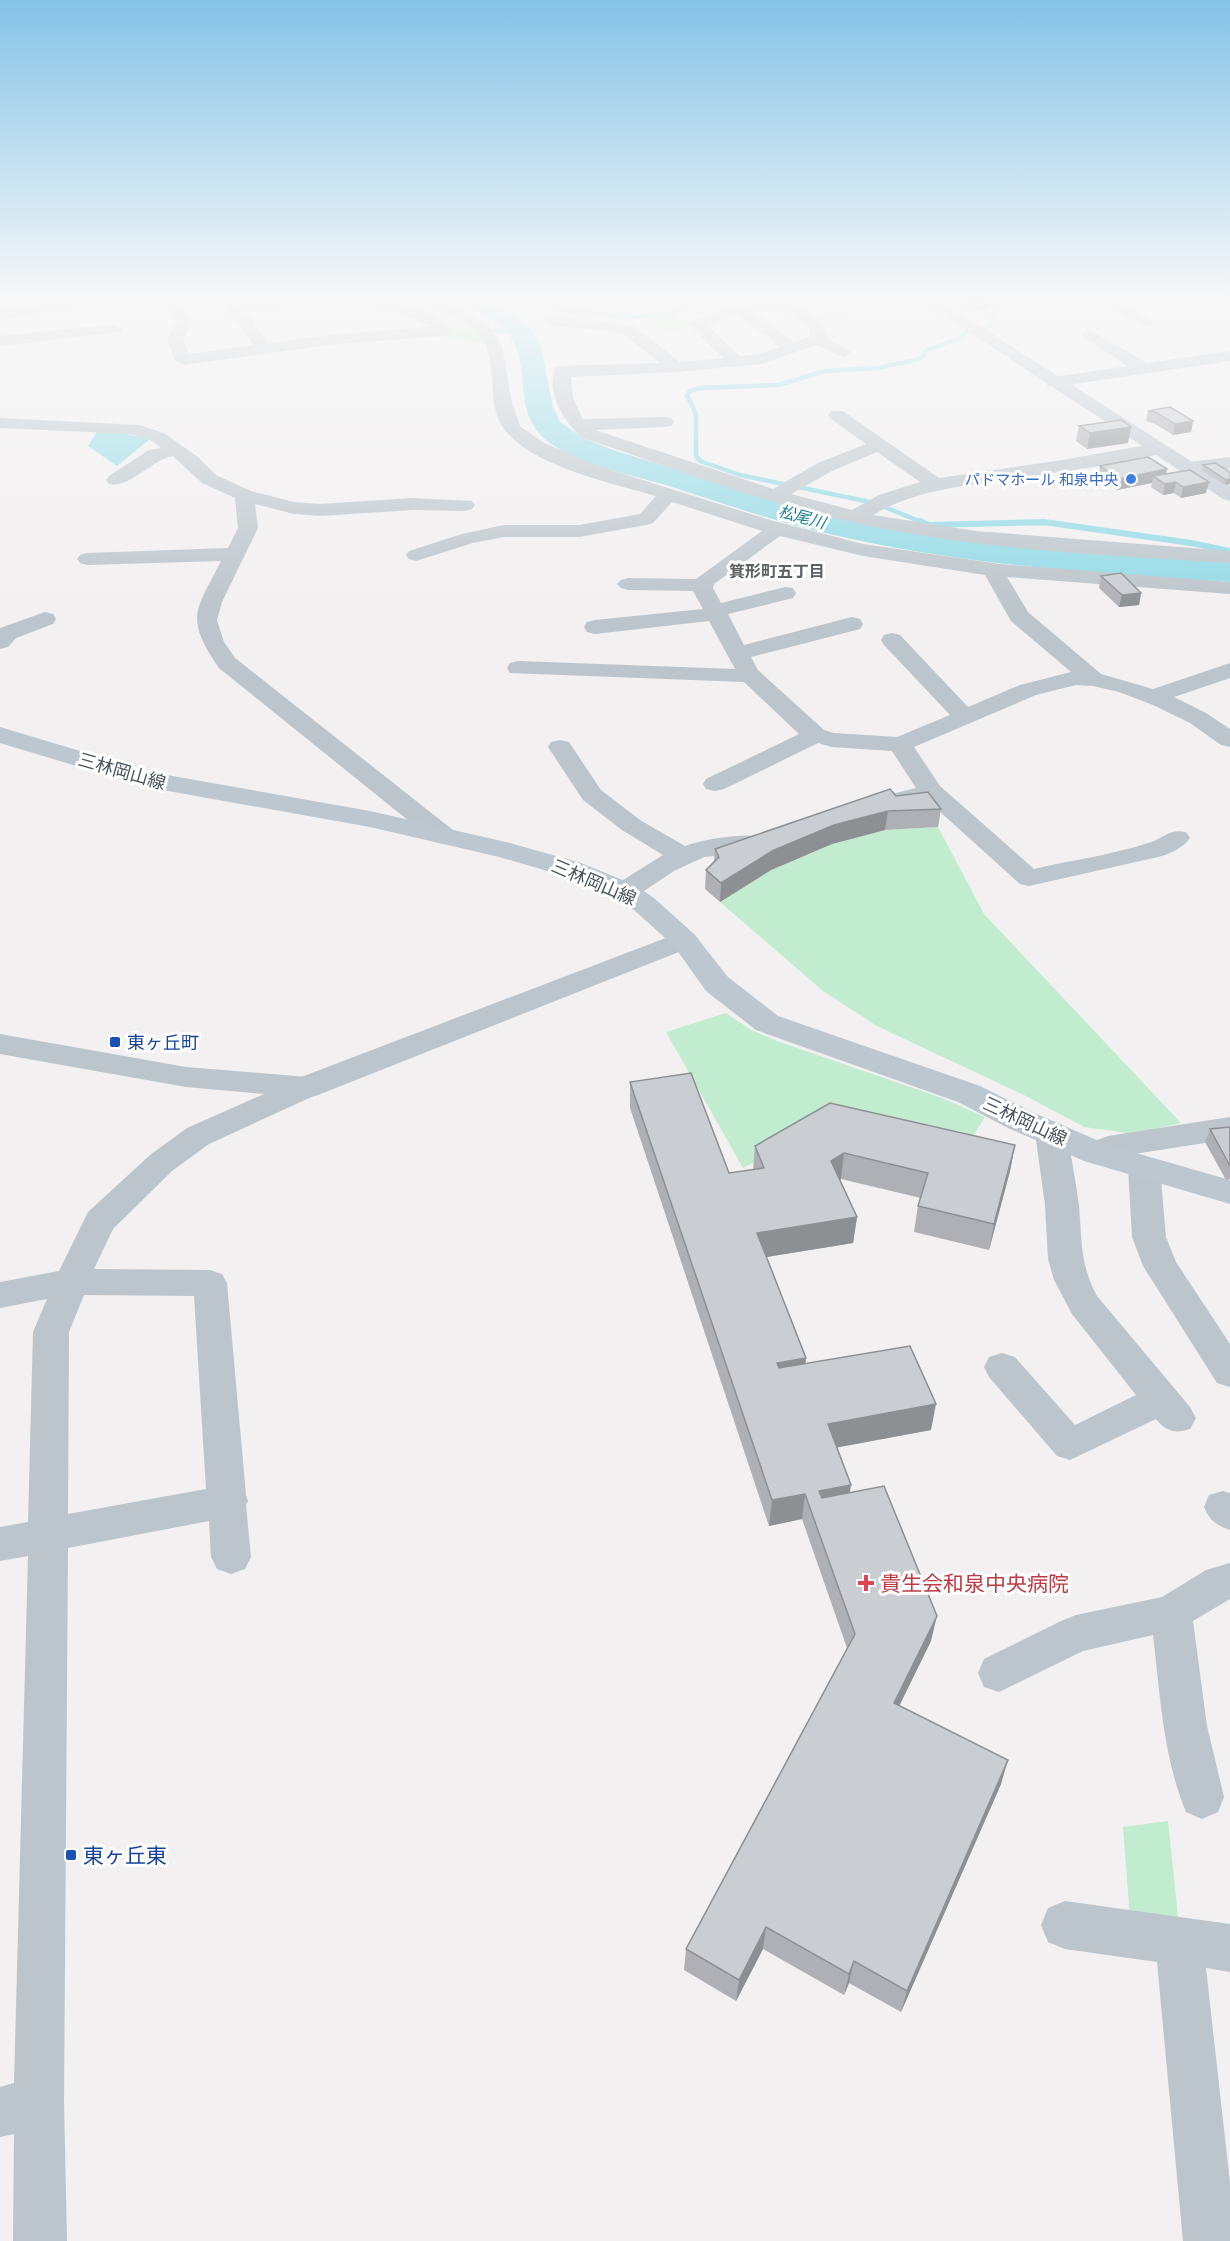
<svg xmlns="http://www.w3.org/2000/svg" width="1230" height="2241" font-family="'Space Grotesk','Noto Sans JP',sans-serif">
<rect width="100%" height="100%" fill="#f2f0f0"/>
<g fill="#c2eccf">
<path d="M806,298L839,310L849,322L816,321L794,306Z"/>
<path d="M671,316L691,324L688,329L668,333L662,328L655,329L641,319Z"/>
<path d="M471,327L487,343L450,339L444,333L453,332L451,329Z"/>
<path d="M938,827L984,914L1181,1123L1135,1134L1084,1127L1026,1096L877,1026L823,991L720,902L771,870L832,844L885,830Z"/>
<path d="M726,1013L751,1030L777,1041L942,1098L985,1117L973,1136L959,1131L823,1125L743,1168L666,1032Z"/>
<path d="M1168,1821L1179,1926L1130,1918L1123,1827Z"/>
</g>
<path fill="#92dae6" d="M99,428L150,439L117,466L88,446Z"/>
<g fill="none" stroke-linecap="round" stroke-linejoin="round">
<g stroke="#92dae6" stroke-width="4.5">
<path d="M532,306L634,317L667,314L705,301"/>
<path d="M984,328L990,324L1002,298"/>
<path d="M494,331L519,332"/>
<path d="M870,502L740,475L700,461L696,456V414L687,395L690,391L701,388L779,385L824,371L878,368L915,360L922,357L927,350L958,339L966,333"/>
<path d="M882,506L924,523"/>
<path d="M1013,523H1050"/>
</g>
<path stroke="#92dae6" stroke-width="6" d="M920,521L929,525L1044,522L1191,543L1230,551"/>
<path fill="#92dae6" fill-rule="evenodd" d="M457,298H488L511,312L527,325L541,346L553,407L560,422L583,438L613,450L800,508L877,525L1055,549L1230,562V582C1093,574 954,564 821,532C769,520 719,502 669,486C630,474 583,467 550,443C511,415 532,372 512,340C501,322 478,312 460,303Z"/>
<g fill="#bcc5cb" fill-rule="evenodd">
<path d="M68,298H105L97,303L0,319V309Z"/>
<path d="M164,298H184L179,302L194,320L183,339L189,354L254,345L225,307C235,295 371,296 391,300C408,303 435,310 446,324L445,326L451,328L453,331L445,336L337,344L183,365L175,360L167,339L178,320L162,301ZM339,303C373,305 402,310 432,327L337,334L269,343L244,310Z"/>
<path d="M423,298H443L489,326L502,346L512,403L520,426L544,443L598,466L770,520L863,544L1000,564L1230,582V594L1007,577L1028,612L1101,674L1153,689L1230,663V678L1174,697L1206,713L1230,729V747L1221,745L1190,723L1153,705L1119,692L1093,686L1076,685L1036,695L914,747L940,786L1034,869C1072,860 1112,855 1148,843C1163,839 1169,828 1186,832L1190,838C1183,848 1170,854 1158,857L1029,886L1020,884L927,800L893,811L876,808L872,803L876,798L916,788L892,751L832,747L818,743L724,789L715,791L706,789L703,784L706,779L799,734L744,682L510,673L507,668L510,663L518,661L735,669L709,621L595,634L587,632L584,627L587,622L595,620L703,609L693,591L628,590L621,588L617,584L621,580L628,578L696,579L762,531L672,502L653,523L646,525L579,537H504L473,543L416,561L409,559L406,555L409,551L462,534L504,525H579L640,514L656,496C613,483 513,463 497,416C489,391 497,358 480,336C466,317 436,314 423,298ZM780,536L863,556L985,575L1011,621L1071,672L1020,685L968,707L900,635L892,633L884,635L881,640L884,645L950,715L897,737L834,733L824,730L758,670L751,657L860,629L863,624L860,619L852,617L744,645L728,614L793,598L796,593L793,588L785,587L721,603L713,588L714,584Z"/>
<path d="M593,298H782L780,301L796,304L823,322L827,338L851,352L843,357L816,345L762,364L676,372L571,377L573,398L583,419L665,417L671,418L674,422L671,426L665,427L595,430L773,489L818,463L866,444L831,419L828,415L831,411H843L939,478L1056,461L1158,443L1165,445L1167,449L1165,453C1114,465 1061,472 1010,479C963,486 915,490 873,515L976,531L1230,551V563C1105,555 978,550 856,523C763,503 673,468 583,438C565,424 543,389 557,366L660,363L622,333L552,325L546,323L544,320L546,317L552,315L633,326L680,362L723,358L689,324L691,321L727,308L724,304L712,303H601ZM746,306L786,311L809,327L810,336L794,342ZM737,315L780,347L759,354L740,356L708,326ZM877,452L920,482L879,495L852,510L791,494L832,471Z"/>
<path d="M1099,298H1118L1154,322L1152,325H1140Z"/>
<path d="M1212,298H1230V306L1214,301Z"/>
<path d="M114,324L122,329L120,332L0,346V336Z"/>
<path d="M1090,330L1147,363L1230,351V361L1054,387L1048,386L1045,382L1048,378L1054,377L1128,366L1084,338L1082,335L1084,332Z"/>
<path d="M0,418L139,425L164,433L198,457L216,475L251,491L294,502L320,504L413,498L472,501L475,505L472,509L465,511L413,510L320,516L294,514L255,504L258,528L222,602L217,620L224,642L235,658L453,830L457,836L453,842L444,844L435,842L219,668C184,617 196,611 221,561L87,565L80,563L77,559L80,555L87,553L228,548L238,528L235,498L202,483L173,456C151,460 129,489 109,484L106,480L109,476L149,450L161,448L152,441L131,434L0,428Z"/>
<path d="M1230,457V469L1188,474L1181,472L1179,468L1181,464L1188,462Z"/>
<path d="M45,612L53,614L56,619L53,624L16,638L8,647L0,649V628Z"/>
<path d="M560,740L569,742L601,790L640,820L685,846C709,838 749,832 774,838L778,844L774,850L765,852L704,857L674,871L635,897L625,899L615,897L611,891L615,885L663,855L622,830L583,800L548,747L551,742Z"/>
<path d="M0,1034L186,1067L307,1077L318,1080L322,1087L318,1094L209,1144L172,1171L113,1229L94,1269L210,1270L222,1274L227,1283L246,1495L248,1501L246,1505L251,1557L245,1569L231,1574L217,1569L211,1557L209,1521L68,1548L64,2102L67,2241H13L14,2134L0,2137V2087L14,2083L28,1556L0,1561V1527L28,1522L33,1332L47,1299L0,1308V1282L59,1271L88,1212L150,1155L187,1128L264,1094L186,1087L0,1054ZM84,1295L194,1296L206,1489L68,1514L69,1332Z"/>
<path d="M1230,1117V1139L1115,1157L1096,1164L1085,1161L1080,1153L1085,1145L1108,1136Z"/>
<path d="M1051,1122L1062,1125L1067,1133C1071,1157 1076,1182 1079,1206C1082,1240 1080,1265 1097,1296L1190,1407L1196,1418L1190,1429C1175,1434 1167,1432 1156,1419L1070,1460L1057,1456L989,1377L984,1367L989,1357L1002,1353L1015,1357L1075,1425L1136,1395L1072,1314L1054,1280L1048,1259L1045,1205L1035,1133L1040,1125Z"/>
<path d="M1144,1157L1155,1160L1160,1168L1166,1237L1176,1262L1230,1344V1387L1217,1383L1143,1266L1132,1237L1128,1168L1133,1160Z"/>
<path d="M1223,1491L1230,1493V1530C1216,1525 1210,1521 1204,1507L1209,1495Z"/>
<path d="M1230,1563V1599L1193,1621L1207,1726L1224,1797L1218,1812L1202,1819L1186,1812C1163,1757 1160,1694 1153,1635L1083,1651L999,1692L984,1687L978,1673L984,1659L1061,1621L1076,1615L1162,1597L1206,1570Z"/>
<path d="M1065,1901L1230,1924V1972L1206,1968L1230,2183V2241H1183L1157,1962L1065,1949L1048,1942L1041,1925L1048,1908Z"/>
</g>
<path fill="#bcc5cb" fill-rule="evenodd" d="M684,931L694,934L699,940L694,946L318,1095L307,1098L296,1095L291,1087L296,1079Z"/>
<g fill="#bdc7d0" fill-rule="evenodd">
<path d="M917,298H936L1230,486V501L1223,499Z"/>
<path d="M0,727L150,772L370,811L506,842L581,863L635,885L654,898L694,934L728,977L778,1016L980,1086L1032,1112L1108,1145L1230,1180V1204L1084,1161L1008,1128L958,1102L756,1030L706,991L674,946L634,910L615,897L561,875L499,857L370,827L146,787L0,743Z"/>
</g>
</g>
<g fill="#aeb0b5">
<path d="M950,298H989L988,308L970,311Z"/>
<path d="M1148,411L1193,421L1191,432L1173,435L1155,424L1146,421Z"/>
<path d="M1079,426L1128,443L1087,449L1076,441Z"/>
<path d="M1203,465L1230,472V484L1225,485L1202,471Z"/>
<path d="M1100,466L1166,473L1206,493L1181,498L1174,493L1163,495L1151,487L1152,483L1117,490L1098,477Z"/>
<path d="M1101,576L1141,593L1139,605L1119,607L1099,588Z"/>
<path d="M896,796L941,809L938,827L885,830L832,844L771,870L720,902L705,889L706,870L714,862L715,849Z"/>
<path d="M630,1082L729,1173L753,1170L755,1146L1015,1145L1010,1171L989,1250L914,1232L918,1206L921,1198L841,1179L840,1180L857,1217L853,1243L766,1257L806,1358L805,1364L931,1430L837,1447L850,1492L931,1641L899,1705L1001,1784L901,2012L849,1983L844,1995L763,1949L736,2001L684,1970L686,1949L847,1648L802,1519L769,1526L630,1108Z"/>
<path d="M1230,1127V1179L1226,1180L1205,1142L1210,1129Z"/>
</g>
<g fill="#8d9093">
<path d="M270,298H285L270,300Z"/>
<path d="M990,298L988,308L970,311L971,301Z"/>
<path d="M1193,421L1191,432L1173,435L1175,424Z"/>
<path d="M1131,427L1128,443L1087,449L1090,433Z"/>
<path d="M1167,469L1165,480L1153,476L1152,483L1117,490L1119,479Z"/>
<path d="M1230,479V484L1225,485L1226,480Z"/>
<path d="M1176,482L1174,493L1163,495L1165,484Z"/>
<path d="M1209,482L1206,493L1181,498L1183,487Z"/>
<path d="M1141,593L1139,605L1119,607L1122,595Z"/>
<path d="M888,811L885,830L832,844L771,870L720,902L721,883L772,851L834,825Z"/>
<path d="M1015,1145L1010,1171L989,1250L994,1224Z"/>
<path d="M844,1153L841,1179L828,1187L831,1161Z"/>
<path d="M857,1217L853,1243L755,1259L757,1233Z"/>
<path d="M806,1358L803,1384L775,1389L777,1363Z"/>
<path d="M936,1404L931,1430L824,1450L828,1424Z"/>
<path d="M851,1485L847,1510L816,1516L819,1491Z"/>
<path d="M805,1494L802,1519L769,1526L772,1500Z"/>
<path d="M937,1616L931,1641L889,1727L894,1703Z"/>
<path d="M1008,1760L1001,1784L901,2012L907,1991Z"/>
<path d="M766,1927L763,1949L736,2001L739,1980Z"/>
<path d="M854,1961L849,1983L844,1995L849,1974Z"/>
</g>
<g fill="#cacdd2" stroke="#8d9093" stroke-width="1.5">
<path d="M967,298H990L971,301Z"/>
<path d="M1170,407L1193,421L1175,424L1157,413L1148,411Z"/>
<path d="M1121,420L1131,427L1090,433L1079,426Z"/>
<path d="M1148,457L1167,469L1119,479L1100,466Z"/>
<path d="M1215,463L1230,472V479L1226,480L1203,465Z"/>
<path d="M1190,470L1209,482L1183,487L1176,482L1165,484L1153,476Z"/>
<path d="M1121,573L1141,593L1122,595L1101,576Z"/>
<path d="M890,789L896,796L928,792L941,809L888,811L834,825L772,851L721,883L706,870L719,857L715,849Z"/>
<path d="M691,1073L729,1173L764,1168L755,1146L830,1103L1015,1145L994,1224L918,1206L928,1173L844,1153L831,1161L857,1217L757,1233L806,1358L777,1363L779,1368L910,1346L936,1404L828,1424L851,1485L819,1491L822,1498L884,1486L937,1616L894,1703L1008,1760L907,1991L854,1961L849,1974L766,1927L739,1980L686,1949L855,1634L805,1494L772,1500L630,1082Z"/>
<path d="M1230,1127V1166L1210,1129Z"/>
</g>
<linearGradient id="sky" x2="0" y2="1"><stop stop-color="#85c3e7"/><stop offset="0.49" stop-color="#f9f8f8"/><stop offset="1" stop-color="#f9f8f8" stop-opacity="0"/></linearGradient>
<rect width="1230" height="612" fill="url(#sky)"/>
<circle fill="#3f7fe0" stroke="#fff" stroke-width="2" cx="1131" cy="479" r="6"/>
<g fill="#1a4fb4" stroke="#fff" stroke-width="2">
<rect x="109" y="1036" width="12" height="12" rx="3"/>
<rect x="65" y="1849" width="12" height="12" rx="3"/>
</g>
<path fill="#e0444e" stroke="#fff" stroke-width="2" d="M863 1574h6v6h6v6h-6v6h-6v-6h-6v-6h6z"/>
<g text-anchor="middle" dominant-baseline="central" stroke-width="6" stroke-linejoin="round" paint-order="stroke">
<g font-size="15" fill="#366cbe" stroke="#fff" text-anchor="end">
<text x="1119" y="479">パドマホール 和泉中央</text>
</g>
<g font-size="16" font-style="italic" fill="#168193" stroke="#fff">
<text transform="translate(802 517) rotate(15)">松尾川</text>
</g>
<g font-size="16" font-weight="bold" fill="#5d6064" stroke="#fff">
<text x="777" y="571">箕形町五丁目</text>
</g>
<g font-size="18" fill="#49545c" stroke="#fff">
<text transform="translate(122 771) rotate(16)">三林岡山線</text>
<text transform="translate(594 882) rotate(23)">三林岡山線</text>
<text transform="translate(1025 1121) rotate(25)">三林岡山線</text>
</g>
<g font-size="18" fill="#164399" stroke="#fff" text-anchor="start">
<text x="127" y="1042">東ヶ丘町</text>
</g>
<g font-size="21" fill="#be3a42" stroke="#fff" text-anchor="start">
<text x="880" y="1583">貴生会和泉中央病院</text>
</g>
<g font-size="21" fill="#164399" stroke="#fff" text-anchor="start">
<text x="83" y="1855">東ヶ丘東</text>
</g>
</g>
</svg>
